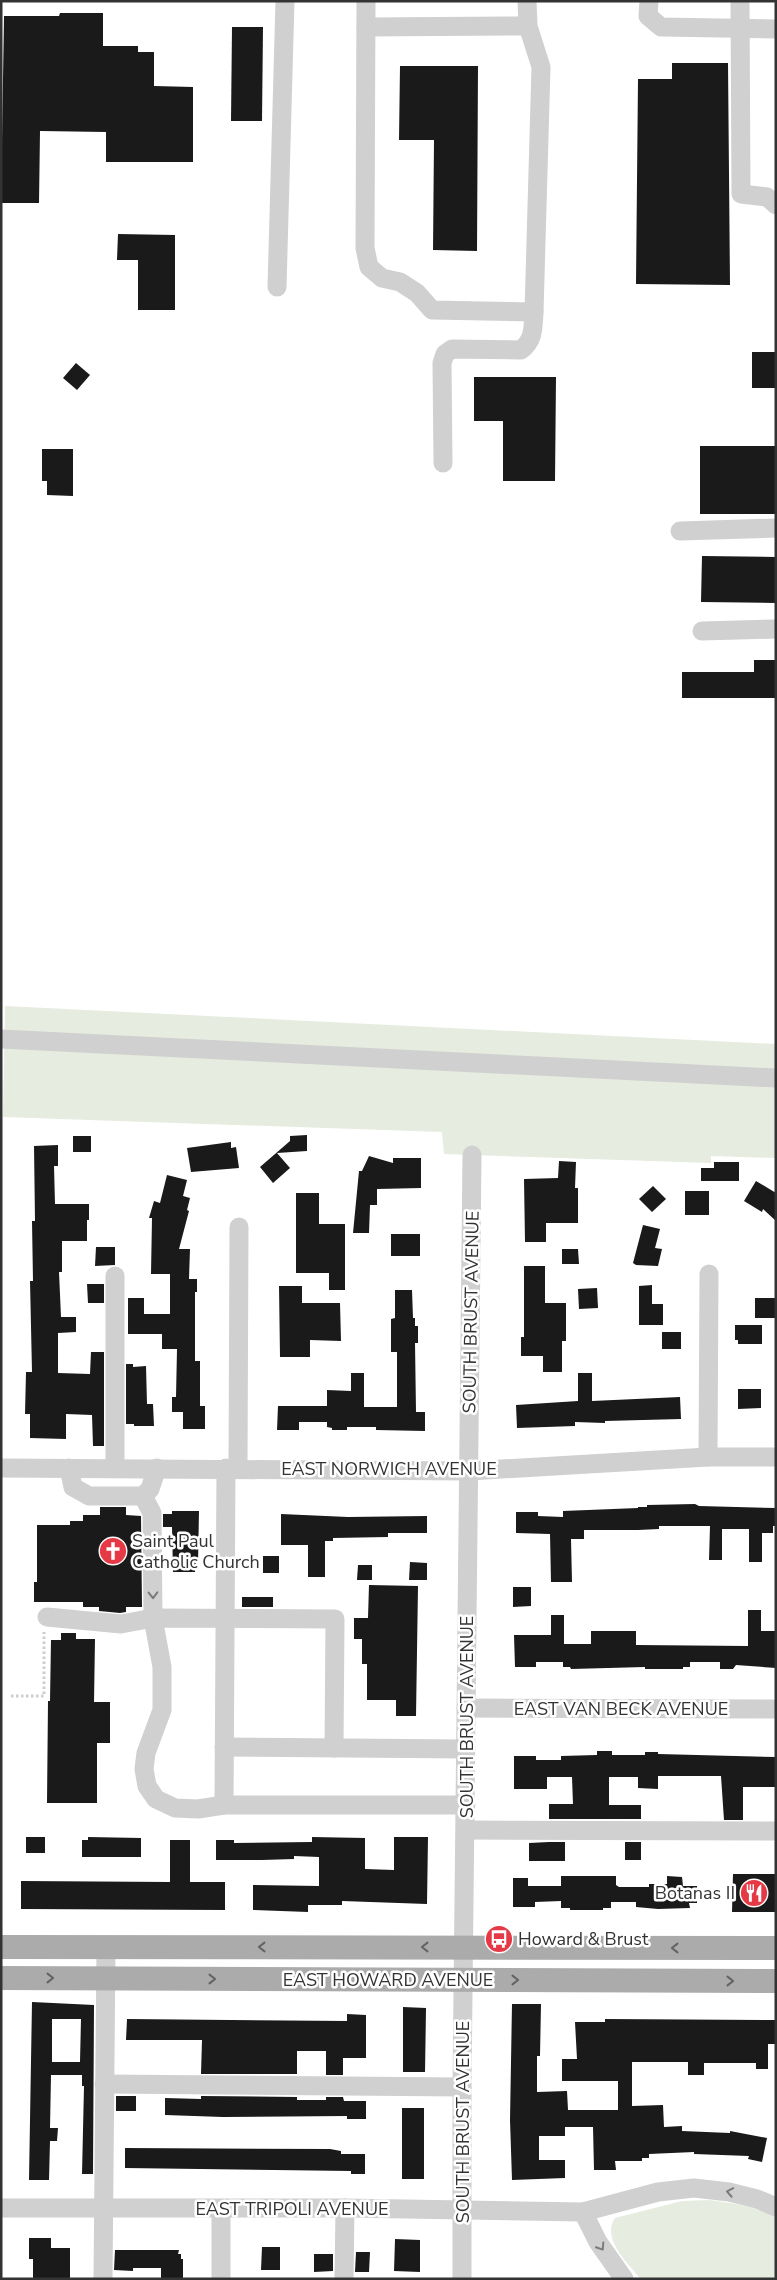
<svg xmlns="http://www.w3.org/2000/svg" width="777" height="2280" font-family="'Nunito Sans',sans-serif">
<rect width="100%" height="100%" fill="#fff"/>
<g fill="#e6ecdf">
<path d="M5,1006L776,1044V1158L711,1156V1163L444,1154L442,1132L3,1117Z"/>
<path d="M709,2200C732,2203 754,2206 776,2217V2279H641C627,2263 601,2238 615,2218L682,2201Z"/>
</g>
<g fill="#1a1a1a" fill-rule="evenodd">
<path d="M60,13H103V46H138V52H154V86L193,87V162H106V132L40,131L39,203H1L4,16H59Z"/>
<path d="M232,27H263L262,121H231Z"/>
<path d="M672,63H728L730,285L636,284L638,79H672Z"/>
<path d="M400,66H478L477,251L433,250L434,140H399Z"/>
<path d="M118,234L175,235V310H138V260H117Z"/>
<rect x="752" y="352" width="24" height="36"/>
<path d="M76,363L90,375L77,390L63,378Z"/>
<path d="M474,377H556L555,481H503V421H474Z"/>
<rect x="700" y="446" width="76" height="68"/>
<path d="M42,449H73V496L47,495V481H42Z"/>
<path d="M702,556L776,557V603L701,602Z"/>
<path d="M754,660H776V698H682V672H754Z"/>
<path d="M307,1135V1151L277,1153L290,1168L273,1183L260,1167L290,1141V1136Z"/>
<rect x="73" y="1136" width="18" height="16"/>
<path d="M231,1142V1148L236,1147L239,1168L191,1172L187,1148Z"/>
<path d="M58,1145V1166H54L55,1204H89V1220H87V1241H62V1272H59L61,1317H76V1332L58,1333V1373L90,1374L91,1352H104V1446H93L92,1415L66,1414V1439L30,1438V1414H25L26,1372H32L30,1281H33L32,1221H35L34,1146Z"/>
<path d="M369,1156L393,1163V1158H421V1188L377,1189V1205H370L369,1233H353L359,1171H362Z"/>
<path d="M559,1161L576,1162L575,1188H578V1223H546V1242H525L524,1179L558,1178Z"/>
<path d="M714,1162H739V1181H701V1168H714Z"/>
<path d="M167,1175L187,1180L183,1196L190,1198L187,1210L189,1211L179,1249H190L189,1279H197V1292H195V1361H200V1406H205V1429H183V1412H172V1397H176L177,1349H162V1334H128V1298H144V1314H170V1274H151L152,1218H149L154,1201L160,1203Z"/>
<path d="M756,1181L776,1193V1221L763,1209L762,1212L744,1201Z"/>
<path d="M653,1186L666,1199L652,1212L639,1199Z"/>
<rect x="685" y="1191" width="24" height="24"/>
<path d="M296,1193H319V1224H345V1290H329V1273H296Z"/>
<path d="M643,1225L660,1229L655,1248L662,1249L658,1266L636,1265L633,1263Z"/>
<rect x="391" y="1234" width="29" height="22"/>
<path d="M96,1247H115V1265L95,1266Z"/>
<path d="M562,1249H578L579,1264H562Z"/>
<path d="M524,1266H545V1303H566V1341H562V1372H543V1356H521V1337H524Z"/>
<path d="M87,1284H104V1303H88Z"/>
<path d="M652,1285V1304H663V1325H639V1286Z"/>
<path d="M279,1286H302V1303H340L341,1341L310,1340V1357H280Z"/>
<path d="M597,1288L598,1308L579,1309L578,1289Z"/>
<path d="M395,1290H412L413,1318H415V1326H418V1343H415L416,1412H425V1431L376,1430V1427H347V1430H332V1428L327,1427V1422H299V1430H277L278,1406H327V1390L351,1391V1373H364V1407H397V1352H391V1319L395,1318Z"/>
<rect x="755" y="1298" width="21" height="20"/>
<path d="M735,1325H762V1344H738V1340H735Z"/>
<rect x="662" y="1332" width="19" height="17"/>
<path d="M126,1364H133V1367L146,1366L147,1404H153L154,1426H134V1424H126Z"/>
<path d="M578,1373H592V1401L680,1397L681,1419L605,1421V1423L575,1422V1426L517,1428L516,1405L578,1401Z"/>
<path d="M738,1389H761V1408L738,1409Z"/>
<path d="M695,1504L699,1506L776,1508V1526H773V1533H762V1562H749V1529H722V1560H709L710,1526H659V1529L638,1530H584V1539H571L572,1582H551L550,1534L516,1533V1512H538V1516L563,1517V1511L638,1508V1507H647V1505Z"/>
<path d="M100,1507H126V1515L141,1516L142,1607H126V1612L120,1613L99,1611V1607H83V1602H34V1582H37V1525H70V1521H83V1515H100Z"/>
<path d="M172,1511H199L198,1564H195V1572H173L172,1527H163V1514H172Z"/>
<path d="M281,1514L348,1517L427,1516V1533H388V1537L333,1538V1541H325V1577H308V1545H281Z"/>
<rect x="263" y="1556" width="16" height="17"/>
<path d="M410,1562L427,1563V1580H409Z"/>
<path d="M358,1565H372V1580H357Z"/>
<path d="M369,1585L418,1586L416,1716H396V1700H367V1664H362V1639H354V1618H368Z"/>
<path d="M513,1587H531V1606L513,1607Z"/>
<rect x="242" y="1597" width="31" height="10"/>
<path d="M748,1610H761V1631H776V1668L736,1665L733,1669H720V1662H690V1667H683V1669H645V1667L571,1669L570,1667H563V1662H536V1667H515L514,1635H551V1615H564V1644H591V1631H636V1645L748,1646Z"/>
<path d="M61,1633H76V1639H95L94,1702H110V1743H97V1803H47L48,1701H50L51,1640H61Z"/>
<path d="M597,1751H612V1755H645V1752H658V1754L776,1757L775,1787H743V1820H724L721,1776H658V1789L638,1788V1777H609V1805H641V1819H549V1804H573L572,1777H547V1789H514V1756H536V1760H561V1756L597,1755Z"/>
<rect x="26" y="1837" width="19" height="16"/>
<path d="M88,1837L141,1838V1857H82V1840H88Z"/>
<path d="M312,1837L365,1838V1869L394,1870V1837H428L427,1904L342,1901V1905H308V1912L253,1910V1885L319,1886V1857L294,1856V1859L262,1860H216V1840H234V1843L312,1842Z"/>
<path d="M170,1840H190V1882H225V1910L21,1909V1881L170,1882Z"/>
<path d="M549,1842H565V1861H529V1843Z"/>
<rect x="625" y="1842" width="16" height="18"/>
<path d="M733,1874H776V1912H732Z"/>
<path d="M561,1876H616V1885L619,1887H649V1884H667V1876L682,1877L683,1886H697V1903H689L690,1908L658,1909L636,1907V1902H611V1908H603V1910H570V1908H561V1901L535,1902V1907H513V1878H528V1886H561Z"/>
<path d="M32,2002L94,2005L93,2174H82L84,2086H82V2075H51L50,2128H58L57,2141H50L49,2180H29ZM52,2019H81L80,2062H52Z"/>
<path d="M512,2004H541L540,2056H537V2092L567,2091L568,2110H618V2081H562V2059H577L575,2022H605V2019L776,2020V2042L775,2044H768V2069H756V2063H704V2075H688V2062H632V2106L663,2105L664,2127L682,2126V2131L730,2133V2131L767,2138L762,2162L748,2159L749,2156L694,2154V2152L649,2154V2158H642V2161H615L616,2170H594L593,2127H565V2136H539V2160H565V2178L512,2180L510,2120Z"/>
<path d="M403,2007L426,2008L425,2072H403Z"/>
<path d="M347,2014L366,2015V2058H343V2075H326V2051H297V2074H201L202,2040H126L127,2019L347,2021Z"/>
<rect x="116" y="2096" width="20" height="15"/>
<path d="M201,2096L297,2097V2100H326V2097H343L344,2101H366V2119H347V2116L223,2117L165,2115V2098L201,2099Z"/>
<rect x="402" y="2108" width="22" height="71"/>
<path d="M125,2148L330,2149L341,2151V2154H365V2174H351V2171L125,2168Z"/>
<path d="M29,2238H51V2248H70V2279H33V2259H29Z"/>
<path d="M395,2239L420,2240V2272L394,2271Z"/>
<path d="M262,2247H280V2270H261Z"/>
<path d="M115,2250H179L178,2254H181V2259H183V2279H161V2268H133V2271L114,2270Z"/>
<path d="M356,2252H370L369,2272H355Z"/>
<path d="M314,2254H333V2271L314,2272Z"/>
</g>
<g fill="none" stroke-linecap="round" stroke-linejoin="round">
<path stroke="#cdcdcd" stroke-width="3" stroke-dasharray="2.5 2.5" stroke-linecap="butt" d="M11,1696H44V1632"/>
<g stroke="#d0d0d0" stroke-width="19">
<path d="M366,1L365,248L369,267L382,278L400,282L417,293L432,310L534,312L541,67L528,26L527,1"/>
<path d="M649,1L648,16L661,27L776,29"/>
<path d="M740,1L741,194L767,197L776,205"/>
<path d="M366,27L528,26"/>
<path d="M277,287L285,1"/>
<path d="M443,463L442,363L445,354L452,349L521,350C534,340 533,328 534,312"/>
<path d="M680,531L776,528"/>
<path d="M702,631L776,629"/>
<path d="M1,1039L776,1078"/>
<path d="M115,1276V1468"/>
<path d="M708,1457L709,1274"/>
<path d="M1,1468L469,1471L708,1457H776"/>
<path d="M69,1468L73,1487L89,1496H143L150,1489L157,1468"/>
<path d="M238,1468L239,1227"/>
<path d="M143,1496L152,1513L153,1618L162,1667V1710L146,1753L144,1769L147,1786L156,1799L175,1808L198,1809L224,1805H466"/>
<path d="M47,1617L121,1624L153,1618L335,1619L334,1748"/>
<path d="M466,1708L776,1709"/>
<path d="M224,1747L466,1749"/>
<path d="M224,1805L226,1468"/>
<path d="M466,1830L776,1831"/>
<path d="M104,2084L462,2087"/>
<path d="M1,2208H345L583,2212L658,2192L694,2188L729,2192L757,2199L776,2207"/>
<path d="M583,2212L598,2242L624,2279"/>
<path d="M103,2279L106,1947"/>
<path d="M221,2279V2209"/>
<path d="M344,2279L345,2208"/>
<path d="M462,2279V2087L472,1155"/>
</g>
<g stroke="#ababab" stroke-width="24">
<path d="M1,1947L776,1948"/>
<path d="M1,1978L776,1981"/>
</g>
</g>
<defs><path id="oneway-chevron" d="M-2-3.5L2.5 0L-2 3.5" fill="none" stroke-width="1.6" stroke-linecap="round" stroke-linejoin="round" transform="scale(1.25)"/></defs>
<g stroke="#7a7a7a">
<use href="#oneway-chevron" transform="translate(153 1595) rotate(89)"/>
<use href="#oneway-chevron" transform="translate(730 2192) rotate(-169)"/>
<use href="#oneway-chevron" transform="translate(601 2247) rotate(57)"/>
</g>
<g stroke="#636363">
<use href="#oneway-chevron" transform="translate(262 1947) rotate(-180)"/>
<use href="#oneway-chevron" transform="translate(425 1947) rotate(-180)"/>
<use href="#oneway-chevron" transform="translate(675 1948) rotate(-180)"/>
<use href="#oneway-chevron" transform="translate(50 1978)"/>
<use href="#oneway-chevron" transform="translate(212 1979)"/>
<use href="#oneway-chevron" transform="translate(515 1980)"/>
<use href="#oneway-chevron" transform="translate(730 1981)"/>
</g>
<defs>
<symbol id="church-disc" viewBox="-11 -11 22 22"><circle r="9.5" fill="#e63946" stroke="#fff"/><path d="M-1.2-6h2.4v3.5h3.3v2.4h-3.3V6h-2.4V-.1h-3.3v-2.4h3.3Z" fill="#fff"/></symbol>
<symbol id="restaurant-disc" viewBox="-11 -11 22 22"><circle r="9.5" fill="#e63946" stroke="#fff"/><path d="M-5-6h1v4h1v-4h1v4h1v-4h1v5L-1.5 .5V6h-2V.5L-5-1ZM5-6V6H3V1.5H1.5Q1.5-4 5-6Z" fill="#fff"/></symbol>
<symbol id="bus-disc" viewBox="-11 -11 22 22"><circle r="9.5" fill="#e63946" stroke="#fff"/><path d="M-5-6H5V4H4V6H2V4H-2V6H-4V4H-5ZM-3.5-4V0h7V-4ZM-3.5 1.2v1.5H-2V1.2ZM2 1.2v1.5H3.5V1.2Z" fill="#fff"/></symbol>
</defs>
<g fill-rule="evenodd">
<use href="#church-disc" x="97" y="1535" width="32" height="32"/>
<use href="#restaurant-disc" x="738" y="1877" width="32" height="32"/>
<use href="#bus-disc" x="483" y="1923" width="32" height="32"/>
</g>
<g text-anchor="middle" dominant-baseline="central" stroke-width="5" stroke-linejoin="round" paint-order="stroke">
<g font-size="18" fill="#333" stroke="#fff">
<text transform="translate(471 1312) rotate(-89)">SOUTH BRUST AVENUE</text>
<text x="389" y="1469">EAST NORWICH AVENUE</text>
<text x="621" y="1709">EAST VAN BECK AVENUE</text>
<text transform="translate(467 1717) rotate(-90)">SOUTH BRUST AVENUE</text>
<text x="388" y="1980">EAST HOWARD AVENUE</text>
<text transform="translate(463 2122) rotate(-90)">SOUTH BRUST AVENUE</text>
<text x="292" y="2209">EAST TRIPOLI AVENUE</text>
</g>
<g font-size="18" fill="#333" stroke="#fff" text-anchor="start">
<text x="132" y="1541">Saint Paul<tspan x="132" dy="21">Catholic Church</tspan></text>
<text x="735" y="1893" text-anchor="end">Botanas II</text>
<text x="518" y="1939">Howard &amp; Brust</text>
</g>
</g>
<rect width="777" height="2280" fill="none" stroke="#333333" stroke-width="5"/>
</svg>
